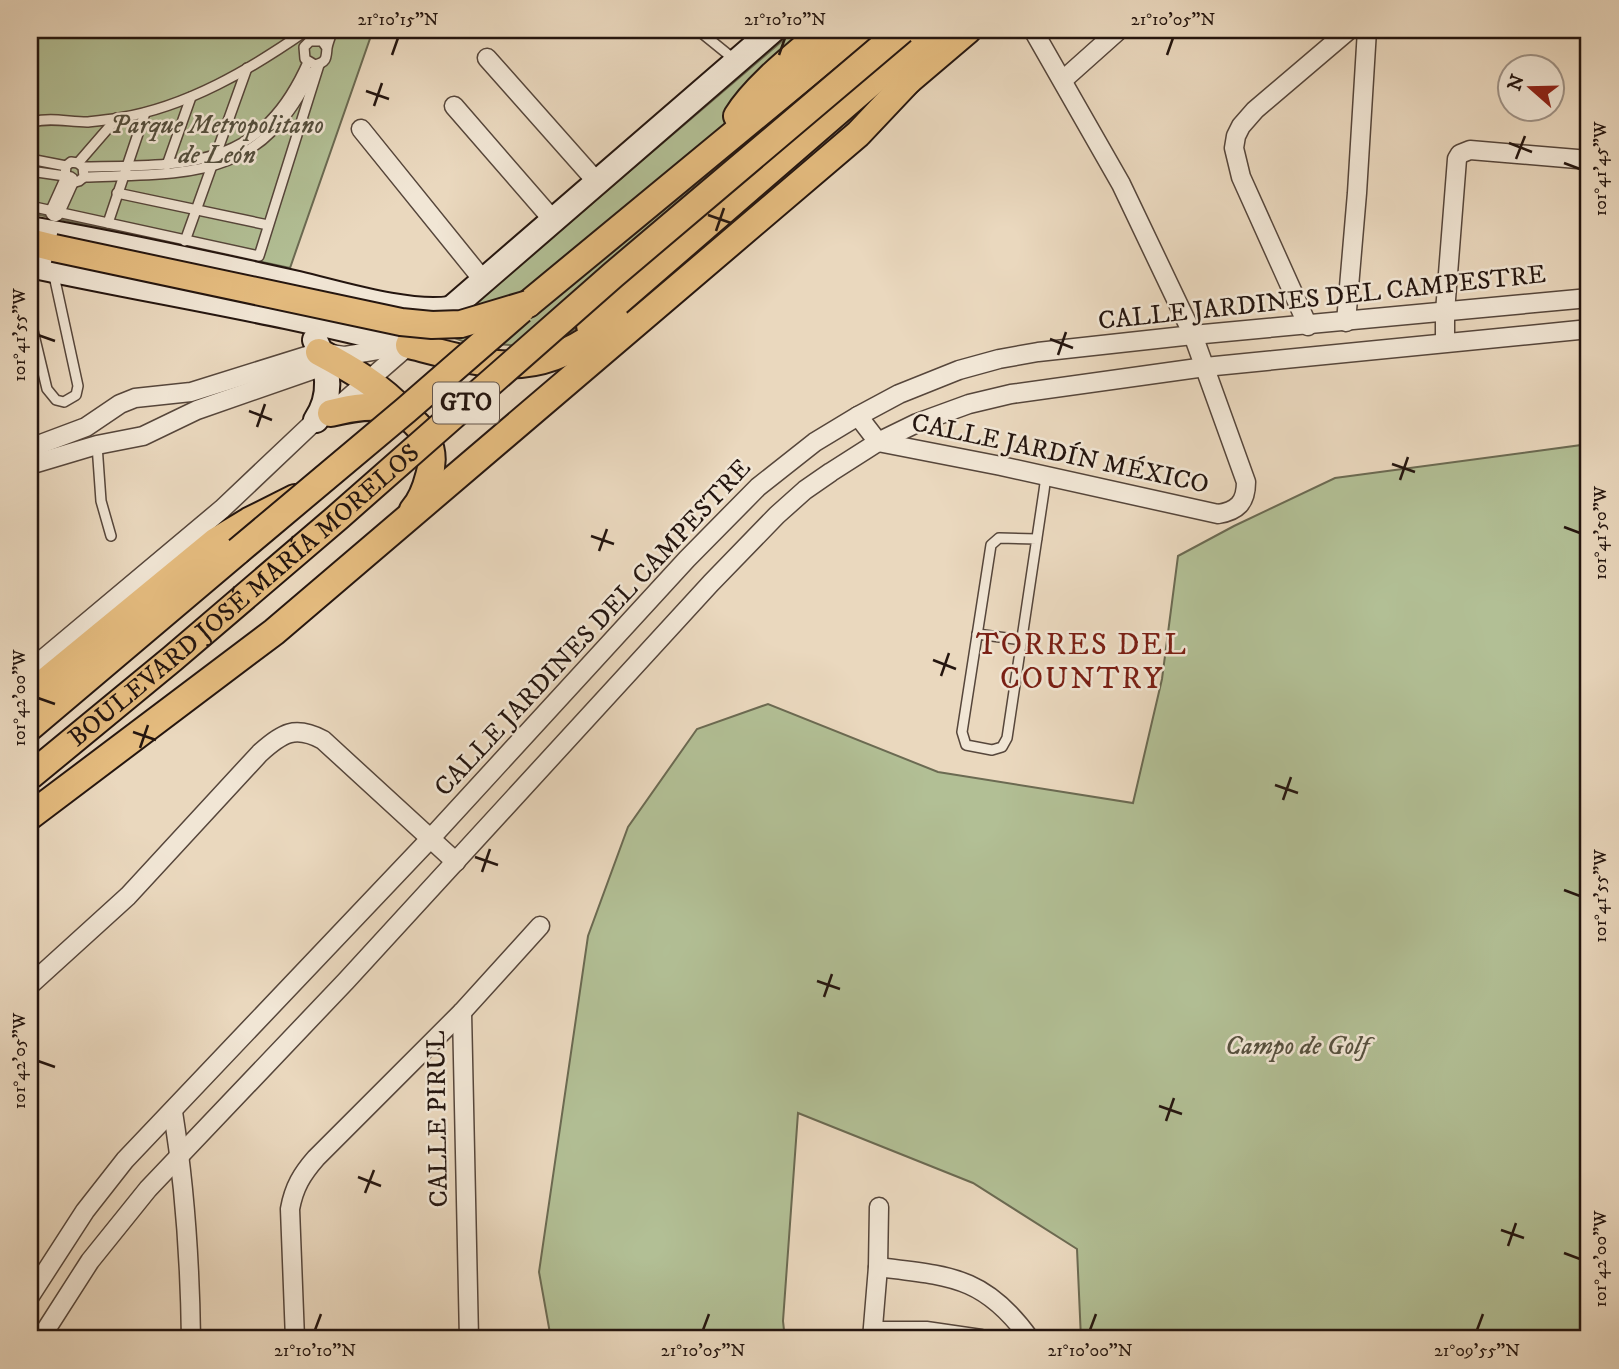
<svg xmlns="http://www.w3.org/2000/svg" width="1619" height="1369" font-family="'IM FELL DW Pica',serif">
<rect width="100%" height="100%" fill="#ead8be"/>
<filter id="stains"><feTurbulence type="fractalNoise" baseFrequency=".00286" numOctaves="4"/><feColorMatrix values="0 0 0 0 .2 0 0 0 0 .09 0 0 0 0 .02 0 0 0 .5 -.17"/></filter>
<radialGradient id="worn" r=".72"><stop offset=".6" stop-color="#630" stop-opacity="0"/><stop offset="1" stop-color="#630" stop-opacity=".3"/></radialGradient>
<g fill="#b2bf95" stroke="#6b6a52" stroke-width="2">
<path d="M30,30H373L290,268L30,213Z"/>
<path d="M795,30H948L713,229L793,142L553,348L465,342L444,334L446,328Z"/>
<path d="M1589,444V1339H1081L1077,1249L973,1183L798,1113L783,1321L785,1339H551L539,1272L588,936L628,827L697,729L768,704L938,772L1133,803L1162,679L1178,556L1234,526L1335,478Z"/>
</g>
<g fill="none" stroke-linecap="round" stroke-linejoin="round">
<defs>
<g id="lane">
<path d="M698,30L735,60"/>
<path d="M327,48L322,41H310L304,47L305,59L315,65C327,62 326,58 327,48C328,42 331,35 333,30"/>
<path d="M30,130L33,122C50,117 69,122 87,122C97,121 108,120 119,118C187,107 251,69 307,30"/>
<path d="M30,159L66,166"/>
<path d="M78,163L117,118"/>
<path d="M167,165L191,97"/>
<path d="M83,167L84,177L79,181L72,183L65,176L66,166L71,162L78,163L83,167C186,165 260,171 308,62"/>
<path d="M30,171L65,176"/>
<path d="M84,177C190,173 260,181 312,72"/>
<path d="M117,193L268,225"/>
<path d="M30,206L259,256L319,65"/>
<path d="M108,223L145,113"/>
<path d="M185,241L247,68"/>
<path d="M30,318L47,389L56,400L64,402L76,395L78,386L53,271"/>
<path d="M97,445L101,501L111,536"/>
<path d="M1037,539L999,538L991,545L962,732L966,745L992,750L1002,747L1007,738L1044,491L1046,476"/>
<path d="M977,634L1022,640"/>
</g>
<g id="street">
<path d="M487,58L597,182"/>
<path d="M1063,80L1119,30"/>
<path d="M454,106L553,220"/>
<path d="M361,129L483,280"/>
<path d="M55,212L69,181"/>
<path d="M1346,322L1357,193L1367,30"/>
<path d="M1308,326L1241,177L1234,148L1236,136L1241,126L1255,110L1349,30"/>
<path d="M1445,342V312L1457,159L1460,154L1470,150L1589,160"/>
<path d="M858,416L878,442L1001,466L1218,514C1237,511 1246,503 1246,482L1193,335L1121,184L1033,30"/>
<path d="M30,448L86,427L120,404L135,398L191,392L319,352L344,356L402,346"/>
<path d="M30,465L97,445L143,436L197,410L335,362"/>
<path d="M30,670L222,509L316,420L331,413L409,345"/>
<path d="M30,985L128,896L260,753C282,733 295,725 323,740L456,862"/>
<path d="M462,1012L469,1339"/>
<path d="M173,1112C185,1187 190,1263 191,1339"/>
<path d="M878,1267C950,1276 985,1276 1030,1339"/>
<path d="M30,1296L85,1211L125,1160L430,839L687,559L758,487L815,442L858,416L899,394L959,370L999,359L1038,352L1193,335L1589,298"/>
<path d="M873,1331H926L981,1339"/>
<path d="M40,1339L90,1261L148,1189L346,981L711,583L777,515L805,490L831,472L878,442L917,423L969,404L1011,394L1205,367L1589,329"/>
<path d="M295,1339L290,1209C294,1187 302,1174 316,1158L462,1012L540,926"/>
<path d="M872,1339L878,1267L879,1207"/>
</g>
<g id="secondary">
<path d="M30,229C119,244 209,264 298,284C341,294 407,315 450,309"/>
<path d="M30,265C156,292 284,312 409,345L773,30"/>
<path d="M315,340C329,367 333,395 316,420"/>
</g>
<g id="primary">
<path d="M895,92L968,30"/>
<path d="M737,116C756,85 797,54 825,30"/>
<path d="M30,242L54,248"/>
<path d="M528,304L860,30"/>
<path d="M590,326L932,30"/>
<path d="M409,345C499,368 536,382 616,320"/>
<path d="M319,352C349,368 382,387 404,412"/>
<path d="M331,413C351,408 376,403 396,411C423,422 438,448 429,476C426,488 421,501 413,510"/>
<path d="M30,694L216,541L249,521L295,498"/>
<path d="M30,727L238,551"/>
<path d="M30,816L274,632L858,134L909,80"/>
</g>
</defs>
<use href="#lane" stroke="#56463b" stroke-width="12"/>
<use href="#street" stroke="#56463b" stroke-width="21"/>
<use href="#secondary" stroke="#24150f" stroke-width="28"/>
<use href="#primary" stroke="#24150f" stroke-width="30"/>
<use href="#lane" stroke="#f1e6d5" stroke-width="9"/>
<use href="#street" stroke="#f1e6d5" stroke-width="18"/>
<use href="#secondary" stroke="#f1e6d5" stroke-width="24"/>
<use href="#primary" stroke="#e5bc7f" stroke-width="26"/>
<defs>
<g id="primary-bridge">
<path d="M54,248L401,322L432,325L461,324L528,304"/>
<path d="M238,551L406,410L521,310"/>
<path id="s1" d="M30,776L172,659L338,517L613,275L902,30"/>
</g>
</defs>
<use href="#primary-bridge" stroke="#24150f" stroke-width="30" stroke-linecap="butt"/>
<use href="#primary-bridge" stroke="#e5bc7f" stroke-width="26"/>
</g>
<path fill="none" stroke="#24150f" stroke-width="2.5" d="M392,55L398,38M779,55L785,38M1167,55L1173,38M366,91L389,99M374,106L382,83M1509,143L1532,152M1516,159L1525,136M1564,163L1580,169M708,215L731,223M716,231L724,208M38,335L55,341M1050,339L1073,348M1058,355L1066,332M249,411L272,420M257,427L265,404M1392,464L1415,472M1400,480L1408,457M1564,527L1580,533M591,536L614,544M599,551L607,529M933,660L956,669M941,676L949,653M38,698L55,704M133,732L156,740M140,748L148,725M1275,785L1298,793M1283,800L1291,777M475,857L498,865M482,872L490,849M1564,890L1580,896M817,981L840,989M824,997L832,974M38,1061L55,1067M1159,1106L1182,1114M1166,1121L1174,1098M358,1177L381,1186M365,1193L374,1170M1501,1230L1524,1238M1508,1246L1516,1223M1564,1253L1580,1259M315,1330L321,1314M703,1330L709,1314M1090,1330L1096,1314M1477,1330L1483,1314"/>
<g text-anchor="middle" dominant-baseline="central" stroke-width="5" stroke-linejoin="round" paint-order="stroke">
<rect fill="#f1e6d5" stroke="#62544a" stroke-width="2" x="433" y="382.5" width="66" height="41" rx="5"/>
<g font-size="24" font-weight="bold" fill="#24150f">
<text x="466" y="403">GTO</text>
</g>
<g font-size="26" font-style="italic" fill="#56503e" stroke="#f1e6d5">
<text x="217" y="125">Parque Metropolitano<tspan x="217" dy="30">de León</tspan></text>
<text x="1297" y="1046">Campo de Golf</text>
</g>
<g font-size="26" fill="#24150f" stroke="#f1e6d5">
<text transform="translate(1322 298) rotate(-6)">CALLE JARDINES DEL CAMPESTRE</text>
<text transform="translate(1060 454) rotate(12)">CALLE JARDÍN MÉXICO</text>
<text stroke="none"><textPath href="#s1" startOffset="280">BOULEVARD JOSÉ MARÍA MORELOS</textPath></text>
<text transform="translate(593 628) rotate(-47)">CALLE JARDINES DEL CAMPESTRE</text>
<text transform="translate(438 1119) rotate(-91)">CALLE PIRUL</text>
</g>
<g font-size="30" letter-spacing="2" fill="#7a1f14" stroke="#f1e6d5">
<text x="1082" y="645">TORRES DEL<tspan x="1082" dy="34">COUNTRY</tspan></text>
</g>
</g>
<rect width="1619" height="1369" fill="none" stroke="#ead8be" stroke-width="77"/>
<g transform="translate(1531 88) rotate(290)"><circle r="33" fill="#f1e6d5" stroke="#9f9286" stroke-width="2"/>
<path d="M0-5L12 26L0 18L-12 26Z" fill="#8f2418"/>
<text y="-10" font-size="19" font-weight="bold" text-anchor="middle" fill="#24150f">N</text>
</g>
<rect x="38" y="38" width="1542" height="1292" fill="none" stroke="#24150f" stroke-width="2.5"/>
<g font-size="18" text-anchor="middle" fill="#24150f">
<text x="398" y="25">21°10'15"N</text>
<text x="785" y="25">21°10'10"N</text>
<text x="1173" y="25">21°10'05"N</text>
<text transform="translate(1600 169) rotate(-90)" y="6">101°41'45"W</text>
<text transform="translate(19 335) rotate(-90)" y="6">101°41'55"W</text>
<text transform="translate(1600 533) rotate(-90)" y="6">101°41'50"W</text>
<text transform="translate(19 698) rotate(-90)" y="6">101°42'00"W</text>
<text transform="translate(1600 896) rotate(-90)" y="6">101°41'55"W</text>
<text transform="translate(19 1061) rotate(-90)" y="6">101°42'05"W</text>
<text transform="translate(1600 1259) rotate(-90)" y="6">101°42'00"W</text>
<text x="315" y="1356">21°10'10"N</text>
<text x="703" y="1356">21°10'05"N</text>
<text x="1090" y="1356">21°10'00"N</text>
<text x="1477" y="1356">21°09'55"N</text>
</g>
<rect width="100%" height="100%" filter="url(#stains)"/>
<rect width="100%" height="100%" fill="url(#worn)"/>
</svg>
